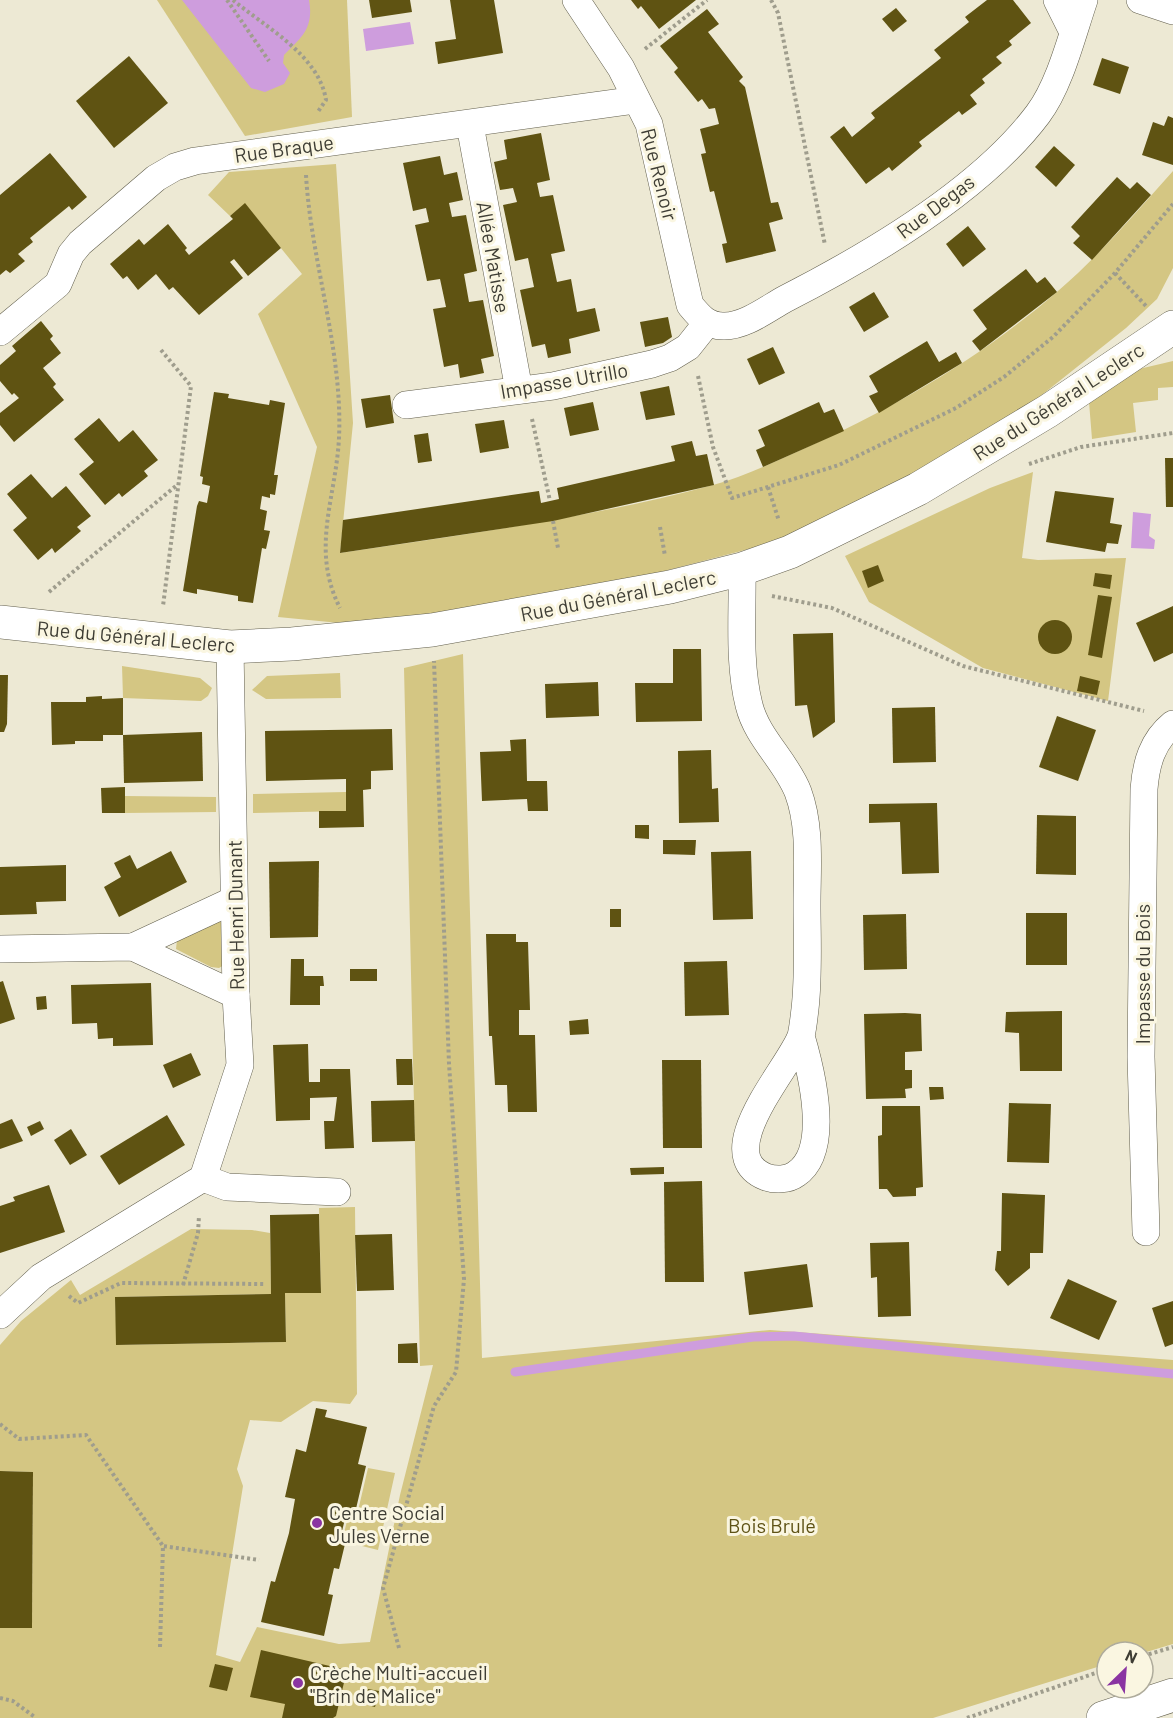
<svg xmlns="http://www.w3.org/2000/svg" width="1173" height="1718" font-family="Barlow,sans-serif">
<rect width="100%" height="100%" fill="#ede9d4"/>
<g fill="#d4c683">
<path d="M157,0H347L352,117L245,136Z"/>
<path d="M336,164L353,423L340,553C465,534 591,518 713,485C743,477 772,463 801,450C893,409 982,357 1058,291C1100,255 1136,212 1173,171V268L1157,299L1126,328L1033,402L942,461L802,535L657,573L426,618L360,625L278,617L317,447L258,314L302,274L245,204L230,216L208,195L229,172Z"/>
<path d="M1173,361V387L1158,388V400L1133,403L1136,432L1092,439L1089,402L1139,369Z"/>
<path d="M1033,472L1022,558L1038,560L1126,558L1108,701L983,668L869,602L845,556L990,488Z"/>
<path d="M463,654L482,1358L770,1330L1173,1360V1644L1143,1653L1107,1652V1664L933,1718H0V1628L32,1627L33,1472L0,1471V1345L21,1321L71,1280L80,1295L191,1229L252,1230L270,1233L271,1294L115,1297L117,1345L286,1342L285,1293L321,1292L319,1208L355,1207L357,1394L350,1404L313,1401L281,1422L250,1420L237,1469L243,1486L216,1655L240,1662L257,1627L339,1644L370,1642L400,1495L433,1365L420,1366L404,668Z"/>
<path d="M122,666L200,678L212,688L208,696L201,701L123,698Z"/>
<path d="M340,673L341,698L266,699L252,690L267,676Z"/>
<path d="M346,792V811L253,813V794Z"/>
<path d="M125,796L216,797V812L125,813Z"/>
<path d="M218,920L223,924L224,965L219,968L211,967L176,949L177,940Z"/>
<path d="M368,1468L395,1473L378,1550L342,1541L349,1513L357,1515Z"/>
</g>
<g fill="#ce9ddd">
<path d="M182,0H309C314,28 302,37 284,55L283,63L290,73L284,84L265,92L251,88Z"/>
<path d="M410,22L414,44L366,51L363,29Z"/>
<path d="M1133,512L1151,514L1149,536L1155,540L1154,549L1131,548Z"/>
</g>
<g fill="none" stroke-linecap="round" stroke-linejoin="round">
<path stroke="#ce9ddd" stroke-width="9" d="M515,1372L753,1337L794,1336L1173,1374"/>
</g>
<g fill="#5f5312">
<path d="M369,0H410L412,12L372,18Z"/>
<path d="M450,0H494L503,53L438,64L435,42L456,39Z"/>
<path d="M631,0H696L659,29L641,6L638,9Z"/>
<path d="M987,0H1013L1031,23L1009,41L1012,45L996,57L1002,63L982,79L985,83L970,95L977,104L962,115L959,111L919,142L922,146L892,171L889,167L866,184L830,137L844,126L852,137L875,118L871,113L941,58L934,50L969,22L965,17Z"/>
<path d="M896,8L907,21L893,32L882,19Z"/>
<path d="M707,9L719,24L708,32L743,77L739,81L745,87L771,203L778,202L783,219L769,223L776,251L726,263L722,244L727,243L714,191L710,192L701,154L706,153L700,129L719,124L715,108L709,109L702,99L698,102L674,72L678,68L660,46Z"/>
<path d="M129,56L168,103L114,148L76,101Z"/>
<path d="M1102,58L1129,67L1120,94L1093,85Z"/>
<path d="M1168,116L1173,118V165L1142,155L1153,122L1164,126Z"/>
<path d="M541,133L550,180L537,183L540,197L553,195L565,251L551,254L557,282L571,279L577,312L595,308L600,331L569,339L571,353L548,358L545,344L532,347L520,290L534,287L528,258L515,261L503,205L517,202L513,188L500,190L494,162L507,159L504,140Z"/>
<path d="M1054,146L1075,165L1056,187L1035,167Z"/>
<path d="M50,153L87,197L72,210L69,206L30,238L33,242L18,254L25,261L10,273L6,270L0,275V195Z"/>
<path d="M440,156L444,175L457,172L463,200L449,203L452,217L466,215L477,271L464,274L469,302L483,300L494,356L481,359L484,373L460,378L458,364L444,367L433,309L446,307L440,279L427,281L415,225L429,222L426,208L413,211L403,163Z"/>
<path d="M1117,177L1130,189L1137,182L1151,195L1092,260L1073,243L1080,236L1071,227Z"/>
<path d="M245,203L281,248L248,276L234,259L230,262L243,278L199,315L173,287L169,290L156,274L138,290L127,276L123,279L110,264L139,239L144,245L168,224L187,248L185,250L189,255L233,219L230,216Z"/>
<path d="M968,226L986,249L963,267L946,244Z"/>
<path d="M1026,269L1037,283L1045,277L1057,292L980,351L972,341L987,329L973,310Z"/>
<path d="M874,292L889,317L864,332L849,307Z"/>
<path d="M668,317L672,337L663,343L645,347L640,322Z"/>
<path d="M41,321L53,336L50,339L61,353L43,368L56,384L53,387L64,400L14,442L0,425V413L19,398L14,393L12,395L0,381V365L16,351L12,346Z"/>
<path d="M927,341L939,362L956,352L962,363L879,413L869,396L878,392L869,376Z"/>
<path d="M773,347L785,373L759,385L747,359Z"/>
<path d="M669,386L675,415L646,420L640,392Z"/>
<path d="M214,392L229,394L228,398L269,405L270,400L285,403L274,475H278L275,495L270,494V498L262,496L260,509L267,511L264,530L270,531L266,549L262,548L253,603L238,601V596L197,589V594L183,591L197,506L199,501L207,503L210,486L202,484L203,477L200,476Z"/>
<path d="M390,395L394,423L366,428L361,399Z"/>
<path d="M593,402L599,430L570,436L564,408Z"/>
<path d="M819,402L824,413L834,409L844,431L763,467L756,450L765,446L758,430Z"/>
<path d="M99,418L119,442L133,430L158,460L144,471L148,476L122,497L119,493L105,505L79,474L94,462L74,439Z"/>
<path d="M504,420L509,448L480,453L475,424Z"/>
<path d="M428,433L432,461L418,463L414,435Z"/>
<path d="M692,441L696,456L707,454L714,485L553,521L340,553L343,520L539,491L541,503L559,499L557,488L675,461L671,446Z"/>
<path d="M1165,458H1173V507H1166Z"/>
<path d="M31,474L52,498L66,486L91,516L77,527L81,531L55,553L52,548L38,560L13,530L27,518L7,494Z"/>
<path d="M1055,491L1114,498L1110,523L1122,525L1118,544L1107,543L1105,552L1046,542Z"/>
<path d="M878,565L884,581L868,588L862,571Z"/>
<path d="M1095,573L1112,575L1110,589L1093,586Z"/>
<path d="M1098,595L1112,597L1102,658L1088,655Z"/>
<path d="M1173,606V653L1154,662L1136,623Z"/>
<circle cx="1055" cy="637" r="17"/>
<path d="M833,633L835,722L813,738L807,705L795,706L793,634Z"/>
<path d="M673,649H701L702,721L636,722L635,683H673Z"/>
<path d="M0,675H8L7,724L4,732H0Z"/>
<path d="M1080,676L1100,681L1097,695L1077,691Z"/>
<path d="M598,682L599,716L546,718L545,684Z"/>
<path d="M102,696V699L123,698V735H103V741H75V744L52,745L51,702H86V697Z"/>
<path d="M935,707L936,762L893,763L892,708Z"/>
<path d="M1057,716L1096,730L1078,781L1039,767Z"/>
<path d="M392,729L393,770L371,771V789L363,790L364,827L319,828V811H346V779L266,781L265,731Z"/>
<path d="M202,732L203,781L124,783L123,735Z"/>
<path d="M526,739L527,781H547L548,811H528L527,799L482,801L480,752L511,751L510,740Z"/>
<path d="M711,750L712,789L718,788L719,822L679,823L678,751Z"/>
<path d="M125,787V813H102L101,788Z"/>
<path d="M937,803L939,873L902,874L900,822L869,823V804Z"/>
<path d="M1037,815L1076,816V875L1036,874Z"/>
<path d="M635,825H649V839L635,838Z"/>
<path d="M663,840H696L695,855L663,854Z"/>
<path d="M171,851L187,882L119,917L104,887L121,877L114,863L130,855L137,869Z"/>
<path d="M751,851L753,919L713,920L711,852Z"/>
<path d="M319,861L318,937L270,938L269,862Z"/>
<path d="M66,865V901L36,902L37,914L0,915V867Z"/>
<rect x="610" y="909" width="11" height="18"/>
<rect x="1026" y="913" width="41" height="52"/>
<path d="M906,914L907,969L864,970L863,915Z"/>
<path d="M486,934H516V942H528L530,1010H519V1035H535L537,1112H508L507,1085H495L492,1036H489Z"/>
<path d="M291,959H304V976H323L324,986H320V1005H290Z"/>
<path d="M727,961L729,1015L685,1016L684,962Z"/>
<rect x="350" y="969" width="27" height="12"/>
<path d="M3,981L15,1019L0,1024V982Z"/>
<path d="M151,983L153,1045L113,1046V1038L98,1039L97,1023L72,1024L71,985Z"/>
<path d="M46,996L47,1009L37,1010L36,997Z"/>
<path d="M1062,1011V1071H1020L1019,1033L1005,1032L1006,1012Z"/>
<path d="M905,1013L921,1014L922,1051L905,1052V1070H912V1088L905,1089L906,1098L866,1099L864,1014Z"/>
<path d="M588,1019L589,1034L570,1035L569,1021Z"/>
<path d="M308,1044L309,1082H320V1069H350L354,1148L325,1149L324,1121H334L337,1097L310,1098V1120L276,1121L273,1045Z"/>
<path d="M191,1053L201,1075L173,1088L163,1065Z"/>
<path d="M396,1059H412L413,1085H397Z"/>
<path d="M662,1060H701L702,1148H663Z"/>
<path d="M929,1087H943L944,1099L930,1100Z"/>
<path d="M414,1100L415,1141L372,1142L371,1101Z"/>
<path d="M1009,1103L1051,1104L1049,1163L1007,1162Z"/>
<path d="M882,1106H920L923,1187L916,1188V1196L893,1197L887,1189H879L878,1136L882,1135Z"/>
<path d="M167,1115L185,1145L119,1185L100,1156Z"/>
<path d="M12,1119L23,1141L0,1149V1124Z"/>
<path d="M40,1121L44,1129L31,1136L27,1127Z"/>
<path d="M71,1129L87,1155L70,1165L54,1140Z"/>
<path d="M664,1167V1174L631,1175L630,1168Z"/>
<path d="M702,1181L704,1282H665L664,1182Z"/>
<path d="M49,1185L65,1232L0,1253V1206L15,1201L13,1197Z"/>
<path d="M1002,1193L1045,1195L1043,1253H1030V1268L1008,1286L995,1270L997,1251H1001Z"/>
<path d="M319,1214L321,1293H285L286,1342L116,1345L115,1297L271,1294L270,1215Z"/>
<path d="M392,1234L394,1290L357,1291L355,1235Z"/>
<path d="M909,1242L911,1316L878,1317L877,1277L871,1278L870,1243Z"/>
<path d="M807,1264L813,1307L749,1315L744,1272Z"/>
<path d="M1068,1279L1117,1301L1099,1340L1050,1318Z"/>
<path d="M1173,1301V1344L1165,1347L1152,1308Z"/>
<path d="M417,1343L418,1363H398V1344Z"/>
<path d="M316,1408L327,1410L325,1417L367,1427L358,1464L366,1466L355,1513L347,1511L339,1543L345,1544L339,1569L334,1568L328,1594L333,1595L324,1636L261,1622L271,1581L275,1582L289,1533L295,1499L285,1497L296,1449L306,1452Z"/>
<path d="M0,1471L33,1472L32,1628H0Z"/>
<path d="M261,1650L347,1670L336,1716L333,1718H282L285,1704L250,1697Z"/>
<path d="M215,1664L233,1668L227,1691L209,1687Z"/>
<path d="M368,1689L379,1691L375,1707L364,1704Z"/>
</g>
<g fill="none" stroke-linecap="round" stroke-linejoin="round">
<defs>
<g id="street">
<path d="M576,0L621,68L649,124L690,305C699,316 707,326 723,326C744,327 767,309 785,299C869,256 981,190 1038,114C1060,85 1072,35 1084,0"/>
<path d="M1057,0L1073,32"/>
<path d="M1140,0L1173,11"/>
<path d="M470,125L519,390"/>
<path d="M0,332L58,284L71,254L80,243L156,178L175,167L195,161L636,100"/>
<path d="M406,405L553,386L652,364L670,358L688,347L707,323"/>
<path d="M742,569C743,613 738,662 749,705C757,738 786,761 798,792C811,827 807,867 807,904C807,939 809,974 805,1009C804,1017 803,1028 801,1036C791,1066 708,1154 766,1177C775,1180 788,1180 796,1174C832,1150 811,1070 801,1036"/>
<path d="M133,947L234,900"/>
<path d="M0,949L133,947L236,995"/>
<path d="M203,1178L227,1187L337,1192"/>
<path d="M1146,1232L1141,1057L1144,789C1146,764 1152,741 1173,724"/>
<path d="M0,1315L41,1277L203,1178L240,1065L236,995L230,647"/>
</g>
<path id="secondary" d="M0,622L230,647L292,644L432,630L670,587L742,569L790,552L918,489L1048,411L1173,327"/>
<path id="primary" d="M1103,1718L1173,1695"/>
</defs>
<use href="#street" stroke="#625f4d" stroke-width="28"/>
<use href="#secondary" stroke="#625f4d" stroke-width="34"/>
<use href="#primary" stroke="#625f4d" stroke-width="34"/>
<g stroke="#9f9d8d" stroke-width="4" stroke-dasharray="3 3" stroke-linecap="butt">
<path d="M227,0L269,61"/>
<path d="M233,0C265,27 319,55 326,100L317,113"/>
<path d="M771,0L778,13L825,245"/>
<path d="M645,49L707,0"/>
<path d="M306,175C311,262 343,350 339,438C336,498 310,549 340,608"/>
<path d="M1115,273L1147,307"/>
<path d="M161,350L191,386L163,606"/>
<path d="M698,376L713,447L732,498L839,465L956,408L1004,377L1053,337L1115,273L1173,204"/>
<path d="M532,419L550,501"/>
<path d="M1029,464L1081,447L1173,433"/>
<path d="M768,487L779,521"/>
<path d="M553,521L558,548"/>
<path d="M660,527L665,556"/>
<path d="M49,592L177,485"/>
<path d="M772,596L832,608L963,666L1144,711"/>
<path d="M183,1285L198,1233L199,1216"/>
<path d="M69,1296L78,1303L121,1283L266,1284"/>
<path d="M0,1424L19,1439L86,1435L163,1546"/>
<path d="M160,1647L163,1546L259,1560"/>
<path d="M399,1648L383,1588L434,1406L456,1372L464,1279L449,1064L434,661"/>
<path d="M1143,1656L1173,1647"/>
<path d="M0,1698L13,1701L36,1718"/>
<path d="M967,1718L1107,1669"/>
</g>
<use href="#street" stroke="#fff" stroke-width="27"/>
<use href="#secondary" stroke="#fff" stroke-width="33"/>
<use href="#primary" stroke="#fff" stroke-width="33"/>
</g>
<g fill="#8a34a2" stroke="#faf6e1" stroke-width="2">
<circle cx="317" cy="1523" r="6"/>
<circle cx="298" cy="1683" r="6"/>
</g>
<g text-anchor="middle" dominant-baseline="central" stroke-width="6" stroke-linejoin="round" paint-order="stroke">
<g font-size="20" fill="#3e3d34" stroke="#faf6e1">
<text transform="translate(284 148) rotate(-8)">Rue Braque</text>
<text transform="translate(660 174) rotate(76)">Rue Renoir</text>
<text transform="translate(935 206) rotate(-37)">Rue Degas</text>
<text transform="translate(494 257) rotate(80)">Allée Matisse</text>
<text transform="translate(564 380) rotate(-10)">Impasse Utrillo</text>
<text transform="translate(1058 401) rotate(-33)">Rue du Général Leclerc</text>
<text transform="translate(618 595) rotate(-11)">Rue du Général Leclerc</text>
<text transform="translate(136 636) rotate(5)">Rue du Général Leclerc</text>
<text transform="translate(235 915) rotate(-91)">Rue Henri Dunant</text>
<text transform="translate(1142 974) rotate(-90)">Impasse du Bois</text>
</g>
<g font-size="20" fill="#3e3d34" stroke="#faf6e1" text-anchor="start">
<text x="329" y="1512">Centre Social<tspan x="329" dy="23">Jules Verne</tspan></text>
<text x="310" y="1672">Crèche Multi-accueil<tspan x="310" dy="23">"Brin de Malice"</tspan></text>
</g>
<g font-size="20" fill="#5e5215" stroke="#faf6e1">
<text x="772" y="1525">Bois Brulé</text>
</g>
</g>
<g transform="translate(1125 1670) rotate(25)"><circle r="28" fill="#faf6e1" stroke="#afac9c" stroke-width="1.5"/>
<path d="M0-4.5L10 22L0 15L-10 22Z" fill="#8a34a2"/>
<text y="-9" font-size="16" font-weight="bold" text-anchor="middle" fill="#3e3d34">N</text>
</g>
</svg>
